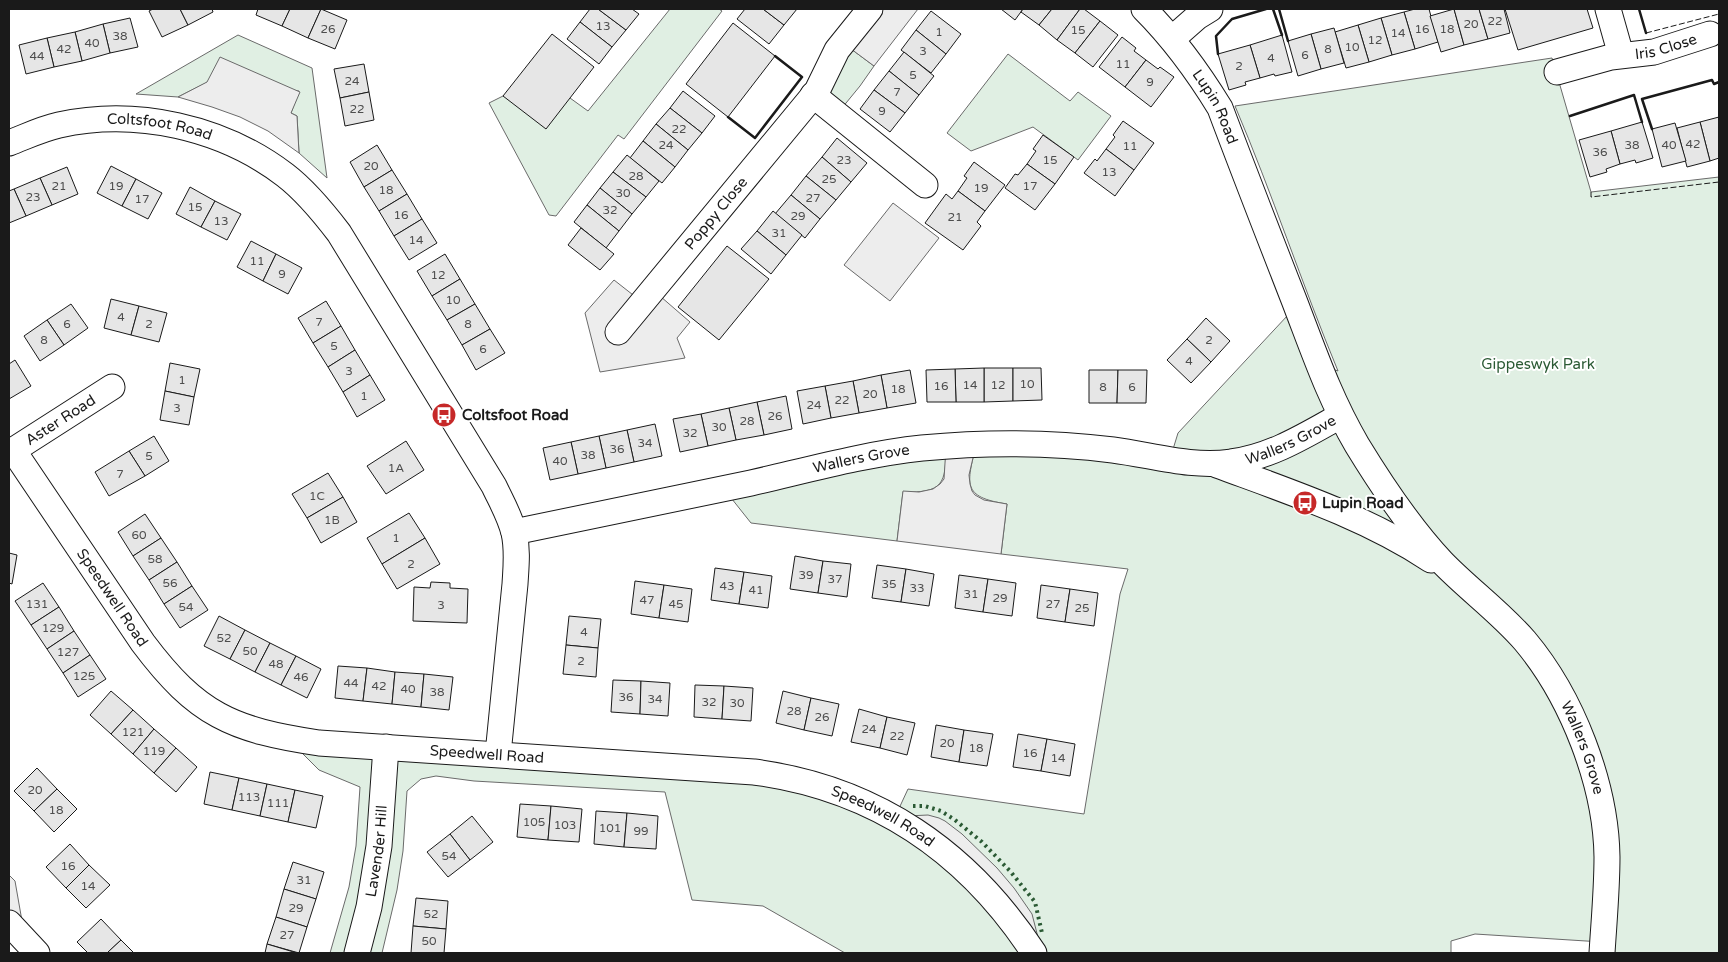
<svg xmlns="http://www.w3.org/2000/svg" width="1728" height="962" font-family="'Varela Round',sans-serif">
<rect width="100%" height="100%" fill="#fff"/>
<g fill="#e0efe3" stroke="#6a6a6a">
<path d="M670,9H719L722,11L624,139L618,135L556,216L549,215L489,103L503,96L570,98L588,111Z"/>
<path d="M238,35L312,68L327,178L299,153L297,116L291,113L299,91L208,82L178,97L136,94Z"/>
<path d="M843,43L874,66L860,86L837,114L817,91Z"/>
<path d="M1008,54L1070,101L1078,92L1111,116L1078,160L1033,127L971,151L947,133Z"/>
<path d="M1552,58L1591,192L1719,177V953H1602V942L1475,934L1451,941V953H845L763,906L692,900L665,792L474,781L436,776L421,779L407,791L403,851L397,890L382,953H330L349,887L356,846L360,787L319,770L287,738L754,772L895,817L908,789L1084,814L1120,594L1128,569L1001,554L1007,504C961,497 967,484 976,445L1170,459L1178,433L1288,315L1316,363L1338,371C1302,284 1272,193 1235,106Z"/>
<path d="M946,447C946,484 943,493 903,492L897,541L751,523L724,489Z"/>
</g>
<g fill="#ededed" stroke="#6a6a6a">
<path d="M870,9H918L874,66L843,43Z"/>
<path d="M220,57L300,92L291,113L297,116L299,153L268,131L240,117L212,107L178,97L207,82Z"/>
<path d="M893,203L939,238L890,301L844,265Z"/>
<path d="M614,280L642,302L653,290L690,322L677,338L685,358L600,372L585,313Z"/>
<path d="M976,445L969,475L970,484L972,491L975,495L984,500L1007,504L1001,554L897,541L903,491L919,492L933,489L940,484L944,479L946,447Z"/>
<path d="M928,815L939,818L945,821L962,834L997,868L1014,888L1032,914L1042,953L907,816Z"/>
<path d="M9,875L15,881L22,921L9,923Z"/>
</g>
<g fill="#e6e6e6" stroke="#1a1a1a">
<path d="M153,9H180L188,25L162,37L149,11Z"/>
<path d="M180,9H212L213,12L188,25Z"/>
<path d="M258,9H290L282,26L256,15Z"/>
<path d="M290,9H321L308,38L282,26Z"/>
<path d="M321,9L347,20L335,49L308,38Z"/>
<path d="M590,9H598L626,30L612,47L580,22Z"/>
<path d="M598,9H632L639,14L626,30Z"/>
<path d="M745,9H763L784,25L769,44L737,19Z"/>
<path d="M763,9H797L784,25Z"/>
<path d="M1001,9H1023L1015,20Z"/>
<path d="M1023,9H1052L1039,25L1021,12Z"/>
<path d="M1052,9H1080L1057,40L1039,25Z"/>
<path d="M1080,9H1084L1100,21L1075,53L1057,40Z"/>
<path d="M1415,9H1429L1438,42L1415,49L1404,12Z"/>
<path d="M1454,9L1464,45L1441,52L1430,16Z"/>
<path d="M1454,9H1479L1488,39L1464,45Z"/>
<path d="M1479,9H1504L1510,33L1488,39Z"/>
<path d="M1505,9H1587L1593,28L1518,50Z"/>
<path d="M931,11L961,34L946,54L916,30Z"/>
<path d="M1404,12L1415,49L1392,55L1381,18Z"/>
<path d="M130,18L138,47L110,53L103,24Z"/>
<path d="M1381,18L1392,55L1369,62L1358,25Z"/>
<path d="M1100,21L1118,35L1093,67L1075,53Z"/>
<path d="M580,22L612,47L599,64L567,39Z"/>
<path d="M733,23L775,56L728,117L686,84Z"/>
<path d="M103,24L110,53L82,61L75,32Z"/>
<path d="M1358,25L1369,62L1346,68L1335,32Z"/>
<path d="M1334,28L1344,63L1321,69L1311,34Z"/>
<path d="M916,30L946,54L931,73L901,50Z"/>
<path d="M75,32L82,61L54,67L47,38Z"/>
<path d="M552,34L594,67L546,129L503,96Z"/>
<path d="M1311,34L1321,69L1298,76L1288,41Z"/>
<path d="M1282,35L1292,72L1275,76L1274,74L1260,78L1250,45Z"/>
<path d="M1122,37L1136,48L1134,51L1146,60L1125,87L1099,67Z"/>
<path d="M47,38L54,67L26,74L19,45Z"/>
<path d="M1250,45L1260,78L1245,82L1246,85L1229,90L1218,54Z"/>
<path d="M904,52L934,76L919,95L889,71Z"/>
<path d="M1146,60L1158,69L1160,67L1174,77L1151,107L1125,87Z"/>
<path d="M364,64L369,92L340,98L334,69Z"/>
<path d="M889,71L919,95L905,113L874,90Z"/>
<path d="M874,90L905,113L890,132L860,109Z"/>
<path d="M683,91L715,116L702,133L670,108Z"/>
<path d="M369,92L374,120L345,126L340,98Z"/>
<path d="M670,108L702,133L688,150L656,124Z"/>
<path d="M1719,117V158L1710,161L1700,122Z"/>
<path d="M1123,121L1154,143L1134,170L1106,149L1115,137L1113,135Z"/>
<path d="M1642,122L1653,158L1636,163L1635,160L1620,164L1611,131Z"/>
<path d="M1700,122L1710,161L1687,167L1677,128Z"/>
<path d="M1675,123L1686,161L1662,167L1652,129Z"/>
<path d="M656,124L688,150L675,167L643,141Z"/>
<path d="M1611,131L1620,164L1606,169L1607,172L1590,177L1579,140Z"/>
<path d="M1043,135L1074,157L1055,184L1027,164L1036,151L1033,149Z"/>
<path d="M837,138L867,163L851,182L822,157Z"/>
<path d="M643,141L675,167L662,183L630,158Z"/>
<path d="M377,145L392,170L364,187L350,162Z"/>
<path d="M1106,149L1134,170L1115,196L1084,173L1095,159L1097,161Z"/>
<path d="M627,155L659,181L646,197L613,172Z"/>
<path d="M822,157L851,182L836,200L806,176Z"/>
<path d="M974,162L1005,185L985,211L958,191L967,178L964,176Z"/>
<path d="M1027,164L1055,184L1035,210L1005,188L1015,174L1018,175Z"/>
<path d="M111,166L136,179L122,206L97,193Z"/>
<path d="M67,167L78,194L52,205L40,178Z"/>
<path d="M392,170L407,194L379,211L364,187Z"/>
<path d="M613,172L646,197L632,214L600,188Z"/>
<path d="M806,176L836,200L820,219L791,195Z"/>
<path d="M40,178L52,205L26,216L14,189Z"/>
<path d="M136,179L162,193L148,219L122,206Z"/>
<path d="M190,187L215,201L201,227L176,214Z"/>
<path d="M600,188L632,214L619,231L587,205Z"/>
<path d="M14,189L26,216L9,223V191Z"/>
<path d="M958,191L985,211L977,222L981,226L963,250L925,223L946,194L952,199Z"/>
<path d="M407,194L422,219L394,236L379,211Z"/>
<path d="M791,195L820,219L805,238L775,214Z"/>
<path d="M215,201L241,214L227,240L201,227Z"/>
<path d="M587,205L619,231L606,248L574,222Z"/>
<path d="M773,211L802,235L786,255L757,231Z"/>
<path d="M422,219L437,243L409,260L394,236Z"/>
<path d="M581,228L614,254L600,270L568,245Z"/>
<path d="M757,231L786,255L771,274L741,249Z"/>
<path d="M251,241L276,254L263,281L237,267Z"/>
<path d="M727,246L769,279L719,340L678,307Z"/>
<path d="M276,254L302,268L288,294L263,281Z"/>
<path d="M445,254L460,279L432,296L417,271Z"/>
<path d="M460,279L475,304L447,320L432,296Z"/>
<path d="M111,299L139,306L131,335L104,328Z"/>
<path d="M326,301L341,326L313,343L298,318Z"/>
<path d="M71,304L88,328L64,345L47,320Z"/>
<path d="M475,304L490,329L462,345L447,320Z"/>
<path d="M139,306L167,313L159,342L131,335Z"/>
<path d="M1206,318L1230,341L1211,362L1187,339Z"/>
<path d="M47,320L64,345L40,361L24,336Z"/>
<path d="M341,326L355,350L328,367L313,343Z"/>
<path d="M490,329L505,353L476,370L462,345Z"/>
<path d="M1187,339L1211,362L1191,383L1167,360Z"/>
<path d="M355,350L370,375L343,392L328,367Z"/>
<path d="M15,360L31,386L9,399V364Z"/>
<path d="M170,363L200,369L194,397L165,391Z"/>
<path d="M984,368H1013V401L984,402Z"/>
<path d="M984,368V402H956L955,369Z"/>
<path d="M1013,368H1041L1042,400L1013,401Z"/>
<path d="M955,369L956,402H927L926,370Z"/>
<path d="M910,370L916,403L887,408L881,375Z"/>
<path d="M1089,370H1118L1117,403H1089Z"/>
<path d="M1118,370H1147L1146,403H1117Z"/>
<path d="M370,375L385,400L357,417L343,392Z"/>
<path d="M881,375L887,408L859,413L853,381Z"/>
<path d="M853,381L859,413L831,418L825,386Z"/>
<path d="M825,386L831,418L803,424L797,391Z"/>
<path d="M165,391L194,397L189,425L160,420Z"/>
<path d="M786,396L792,429L764,435L757,402Z"/>
<path d="M757,402L764,435L736,440L729,408Z"/>
<path d="M729,408L736,440L708,446L701,414Z"/>
<path d="M701,414L708,446L680,452L673,419Z"/>
<path d="M655,424L662,456L634,462L627,430Z"/>
<path d="M627,430L634,462L606,468L599,436Z"/>
<path d="M154,436L169,461L145,476L129,451Z"/>
<path d="M599,436L606,468L578,474L571,442Z"/>
<path d="M406,441L424,470L386,494L367,466Z"/>
<path d="M571,442L578,474L550,480L543,448Z"/>
<path d="M129,451L145,476L109,496L95,472Z"/>
<path d="M328,473L343,497L307,518L292,494Z"/>
<path d="M343,497L357,522L321,543L307,518Z"/>
<path d="M409,513L425,538L382,564L367,538Z"/>
<path d="M145,514L161,538L133,556L118,532Z"/>
<path d="M161,538L177,562L149,580L133,556Z"/>
<path d="M425,538L440,564L397,589L382,564Z"/>
<path d="M9,553L17,555L12,584L9,583Z"/>
<path d="M795,556L823,561L818,593L790,589Z"/>
<path d="M823,561L851,564L847,597L818,593Z"/>
<path d="M177,562L192,586L164,604L149,580Z"/>
<path d="M877,565L906,569L901,602L872,598Z"/>
<path d="M715,568L744,572L739,604L711,600Z"/>
<path d="M906,569L934,574L929,606L901,602Z"/>
<path d="M744,572L772,576L768,608L739,604Z"/>
<path d="M959,575L988,579L983,612L955,608Z"/>
<path d="M988,579L1016,583L1012,616L983,612Z"/>
<path d="M635,581L664,585L659,618L631,614Z"/>
<path d="M431,582L450,583V588L468,589L467,623L413,621L414,587L430,588Z"/>
<path d="M43,583L59,607L31,625L15,601Z"/>
<path d="M664,585L692,589L688,622L659,618Z"/>
<path d="M1041,585L1070,589L1065,622L1037,618Z"/>
<path d="M192,586L208,610L180,628L164,604Z"/>
<path d="M1070,589L1098,593L1094,626L1065,622Z"/>
<path d="M59,607L74,631L47,649L31,625Z"/>
<path d="M219,616L245,630L230,659L204,646Z"/>
<path d="M569,616L601,619L598,648L566,645Z"/>
<path d="M245,630L270,643L255,672L230,659Z"/>
<path d="M74,631L90,655L63,673L47,649Z"/>
<path d="M270,643L296,656L281,685L255,672Z"/>
<path d="M566,645L598,648L596,677L563,674Z"/>
<path d="M90,655L106,679L78,697L63,673Z"/>
<path d="M296,656L321,669L307,698L281,685Z"/>
<path d="M338,666L367,668L363,701L335,698Z"/>
<path d="M367,668L395,672L392,704L363,701Z"/>
<path d="M395,672L424,674L421,707L392,704Z"/>
<path d="M424,674L453,677L449,710L421,707Z"/>
<path d="M613,680L641,681L640,714L611,712Z"/>
<path d="M641,681L670,683L668,716L640,714Z"/>
<path d="M695,685L724,686L722,719L694,717Z"/>
<path d="M724,686L753,688L751,721L722,719Z"/>
<path d="M111,691L133,710L111,734L90,715Z"/>
<path d="M783,691L811,698L804,730L776,723Z"/>
<path d="M811,698L839,704L832,736L804,730Z"/>
<path d="M859,709L887,717L880,748L851,742Z"/>
<path d="M133,710L154,729L133,754L111,734Z"/>
<path d="M887,717L915,723L907,755L880,748Z"/>
<path d="M936,725L964,730L959,762L931,757Z"/>
<path d="M154,729L176,748L154,773L133,754Z"/>
<path d="M964,730L993,734L987,766L959,762Z"/>
<path d="M1018,734L1047,739L1041,771L1013,767Z"/>
<path d="M1047,739L1075,744L1070,776L1041,771Z"/>
<path d="M176,748L197,767L176,792L154,773Z"/>
<path d="M37,768L57,789L34,811L14,791Z"/>
<path d="M210,772L239,778L232,810L204,804Z"/>
<path d="M239,778L267,784L260,816L232,810Z"/>
<path d="M267,784L295,790L288,822L260,816Z"/>
<path d="M57,789L77,809L54,832L34,811Z"/>
<path d="M295,790L323,796L316,828L288,822Z"/>
<path d="M520,804L551,806L548,840L517,837Z"/>
<path d="M551,806L582,809L579,842L548,840Z"/>
<path d="M596,811L627,813L624,847L594,844Z"/>
<path d="M627,813L658,816L656,849L624,847Z"/>
<path d="M472,816L493,842L470,860L450,834Z"/>
<path d="M450,834L470,860L448,877L427,852Z"/>
<path d="M70,844L89,865L66,888L46,867Z"/>
<path d="M293,862L324,872L316,899L284,889Z"/>
<path d="M89,865L110,885L86,908L66,888Z"/>
<path d="M284,889L316,899L307,927L276,917Z"/>
<path d="M416,898L448,901L446,929L413,926Z"/>
<path d="M276,917L307,927L299,953L267,944Z"/>
<path d="M101,919L121,940L107,953H88L77,942Z"/>
<path d="M413,926L446,929L444,953H411Z"/>
<path d="M121,940L134,953H107Z"/>
<path d="M267,944L297,953H265Z"/>
</g>
<g fill="none" stroke-linecap="round" stroke-linejoin="round">
<defs>
<g id="street">
<path id="s1" d="M1144,9C1174,39 1198,72 1220,108C1244,172 1269,236 1294,300C1314,352 1329,397 1357,445C1382,486 1409,527 1442,562C1468,589 1500,612 1525,641C1572,697 1606,784 1607,857C1607,889 1604,921 1602,953"/>
<path d="M1608,9L1621,55"/>
<path d="M1172,39L1197,17L1210,9"/>
<path id="s2" d="M1557,72L1611,57L1654,52L1710,34"/>
<path d="M813,95L925,185"/>
<path id="s3" d="M9,143C25,137 41,129 59,125C136,108 222,127 285,175C306,191 323,212 339,233L494,486C501,501 510,516 514,533C518,550 516,567 515,584L498,754"/>
<path id="s4" d="M618,332L817,91L837,50L870,9"/>
<path id="s5" d="M13,450L143,643C197,715 232,730 319,743L754,772C875,788 968,852 1034,953"/>
<path id="s6" d="M9,453L112,387"/>
<path d="M1217,465C1290,492 1366,517 1431,560"/>
<path id="s7" d="M514,532C593,516 672,500 751,483C808,470 865,454 922,448C985,442 1050,442 1113,450C1152,455 1192,468 1231,462C1271,457 1306,435 1340,416"/>
<path d="M9,923L37,953"/>
<path id="s8" d="M357,953L369,907L379,846L386,747"/>
</g>
</defs>
<use href="#street" stroke="#1a1a1a" stroke-width="27"/>
<use href="#street" stroke="#fff" stroke-width="25"/>
<path stroke="#2b5a34" stroke-width="4" stroke-dasharray="2.5 4" stroke-linecap="butt" d="M913,806H925L941,811L955,820L982,842L1010,871L1035,902L1042,933"/>
<g stroke="#1a1a1a" stroke-width="1" stroke-dasharray="6 2.5" stroke-linecap="butt">
<path d="M1646,33L1719,14"/>
<path d="M1591,192V197L1719,182"/>
</g>
<g stroke="#1a1a1a" stroke-width="2.5">
<path d="M1273,9L1282,35"/>
<path d="M1279,9L1288,41"/>
<path d="M1639,9L1646,33"/>
<path d="M1218,54L1216,36L1232,19L1266,9"/>
<path d="M1570,116L1634,95L1642,122"/>
<path d="M728,117L755,138L802,77L775,56"/>
<path d="M1652,129L1642,99L1712,80L1714,84L1719,82"/>
</g>
</g>
<defs>
<symbol id="bus-disc" viewBox="-11 -11 22 22"><circle r="9.5" fill="#c62828" stroke="#fff"/><path d="M-5-6H5V4H4V6H2V4H-2V6H-4V4H-5ZM-3.5-4V0h7V-4ZM-3.5 1.2v1.5H-2V1.2ZM2 1.2v1.5H3.5V1.2Z" fill="#fff"/></symbol>
</defs>
<g fill-rule="evenodd">
<use href="#bus-disc" x="430" y="401" width="28" height="28"/>
<use href="#bus-disc" x="1291" y="489" width="28" height="28"/>
</g>
<g text-anchor="middle" dominant-baseline="central" stroke-width="4" stroke-linejoin="round" paint-order="stroke">
<g font-size="12" fill="#4d4d4d">
<text x="1495" y="21">22</text>
<text x="1471" y="24">20</text>
<text x="603" y="26">13</text>
<text x="328" y="29">26</text>
<text x="1422" y="29">16</text>
<text x="1447" y="29">18</text>
<text x="1078" y="30">15</text>
<text x="939" y="32">1</text>
<text x="1398" y="33">14</text>
<text x="120" y="36">38</text>
<text x="1375" y="40">12</text>
<text x="92" y="43">40</text>
<text x="1352" y="47">10</text>
<text x="64" y="49">42</text>
<text x="1328" y="49">8</text>
<text x="923" y="51">3</text>
<text x="1305" y="55">6</text>
<text x="37" y="56">44</text>
<text x="1271" y="58">4</text>
<text x="1123" y="64">11</text>
<text x="1239" y="66">2</text>
<text x="913" y="75">5</text>
<text x="352" y="81">24</text>
<text x="1150" y="82">9</text>
<text x="897" y="92">7</text>
<text x="357" y="109">22</text>
<text x="882" y="111">9</text>
<text x="679" y="129">22</text>
<text x="1693" y="144">42</text>
<text x="666" y="145">24</text>
<text x="1632" y="145">38</text>
<text x="1669" y="145">40</text>
<text x="1130" y="146">11</text>
<text x="1600" y="152">36</text>
<text x="844" y="160">23</text>
<text x="1050" y="160">15</text>
<text x="371" y="166">20</text>
<text x="1109" y="172">13</text>
<text x="636" y="176">28</text>
<text x="829" y="179">25</text>
<text x="59" y="186">21</text>
<text x="116" y="186">19</text>
<text x="1030" y="186">17</text>
<text x="981" y="188">19</text>
<text x="386" y="190">18</text>
<text x="623" y="193">30</text>
<text x="33" y="197">23</text>
<text x="813" y="198">27</text>
<text x="142" y="199">17</text>
<text x="195" y="207">15</text>
<text x="610" y="210">32</text>
<text x="401" y="215">16</text>
<text x="798" y="216">29</text>
<text x="955" y="217">21</text>
<text x="221" y="221">13</text>
<text x="779" y="233">31</text>
<text x="416" y="240">14</text>
<text x="257" y="261">11</text>
<text x="282" y="274">9</text>
<text x="438" y="275">12</text>
<text x="453" y="300">10</text>
<text x="121" y="317">4</text>
<text x="319" y="322">7</text>
<text x="67" y="324">6</text>
<text x="149" y="324">2</text>
<text x="468" y="324">8</text>
<text x="44" y="340">8</text>
<text x="1209" y="340">2</text>
<text x="334" y="346">5</text>
<text x="483" y="349">6</text>
<text x="1189" y="361">4</text>
<text x="349" y="371">3</text>
<text x="182" y="380">1</text>
<text x="1027" y="384">10</text>
<text x="970" y="385">14</text>
<text x="998" y="385">12</text>
<text x="941" y="386">16</text>
<text x="1103" y="387">8</text>
<text x="1132" y="387">6</text>
<text x="898" y="389">18</text>
<text x="870" y="394">20</text>
<text x="364" y="396">1</text>
<text x="842" y="400">22</text>
<text x="814" y="405">24</text>
<text x="177" y="408">3</text>
<text x="775" y="416">26</text>
<text x="747" y="421">28</text>
<text x="719" y="427">30</text>
<text x="690" y="433">32</text>
<text x="645" y="443">34</text>
<text x="617" y="449">36</text>
<text x="588" y="455">38</text>
<text x="149" y="456">5</text>
<text x="560" y="461">40</text>
<text x="396" y="468">1A</text>
<text x="120" y="474">7</text>
<text x="317" y="496">1C</text>
<text x="332" y="520">1B</text>
<text x="139" y="535">60</text>
<text x="396" y="538">1</text>
<text x="155" y="559">58</text>
<text x="411" y="564">2</text>
<text x="806" y="575">39</text>
<text x="835" y="579">37</text>
<text x="170" y="583">56</text>
<text x="889" y="584">35</text>
<text x="727" y="586">43</text>
<text x="917" y="588">33</text>
<text x="756" y="590">41</text>
<text x="971" y="594">31</text>
<text x="1000" y="598">29</text>
<text x="647" y="600">47</text>
<text x="37" y="604">131</text>
<text x="676" y="604">45</text>
<text x="1053" y="604">27</text>
<text x="441" y="605">3</text>
<text x="186" y="607">54</text>
<text x="1082" y="608">25</text>
<text x="53" y="628">129</text>
<text x="584" y="632">4</text>
<text x="224" y="638">52</text>
<text x="250" y="651">50</text>
<text x="68" y="652">127</text>
<text x="581" y="661">2</text>
<text x="276" y="664">48</text>
<text x="84" y="676">125</text>
<text x="301" y="677">46</text>
<text x="351" y="683">44</text>
<text x="379" y="686">42</text>
<text x="408" y="689">40</text>
<text x="437" y="692">38</text>
<text x="626" y="697">36</text>
<text x="655" y="699">34</text>
<text x="709" y="702">32</text>
<text x="737" y="703">30</text>
<text x="794" y="711">28</text>
<text x="822" y="717">26</text>
<text x="869" y="729">24</text>
<text x="133" y="732">121</text>
<text x="897" y="736">22</text>
<text x="947" y="743">20</text>
<text x="976" y="748">18</text>
<text x="154" y="751">119</text>
<text x="1030" y="753">16</text>
<text x="1058" y="758">14</text>
<text x="35" y="790">20</text>
<text x="249" y="797">113</text>
<text x="278" y="803">111</text>
<text x="56" y="810">18</text>
<text x="534" y="822">105</text>
<text x="565" y="825">103</text>
<text x="610" y="828">101</text>
<text x="641" y="831">99</text>
<text x="449" y="856">54</text>
<text x="68" y="866">16</text>
<text x="304" y="880">31</text>
<text x="88" y="886">14</text>
<text x="296" y="908">29</text>
<text x="431" y="914">52</text>
<text x="287" y="935">27</text>
<text x="429" y="941">50</text>
</g>
<g font-size="15" fill="#1a1a1a" stroke="#fff">
<text stroke="none"><textPath href="#s2" startOffset="112">Iris Close</textPath></text>
<text stroke="none"><textPath href="#s1" startOffset="122">Lupin Road</textPath></text>
<text stroke="none"><textPath href="#s3" startOffset="155">Coltsfoot Road</textPath></text>
<text stroke="none"><textPath href="#s4" startOffset="154">Poppy Close</textPath></text>
<text stroke="none"><textPath href="#s6" startOffset="61">Aster Road</textPath></text>
<text stroke="none"><textPath href="#s7" startOffset="791">Wallers Grove</textPath></text>
<text stroke="none"><textPath href="#s7" startOffset="355">Wallers Grove</textPath></text>
<text stroke="none"><textPath href="#s5" startOffset="178">Speedwell Road</textPath></text>
<text stroke="none"><textPath href="#s1" startOffset="871">Wallers Grove</textPath></text>
<text stroke="none"><textPath href="#s5" startOffset="611">Speedwell Road</textPath></text>
<text stroke="none"><textPath href="#s5" startOffset="1016">Speedwell Road</textPath></text>
<text stroke="none"><textPath href="#s8" startOffset="104">Lavender Hill</textPath></text>
</g>
<g font-size="15" fill="#2b5a34" stroke="#fff">
<text x="1538" y="364">Gippeswyk Park</text>
</g>
<g font-size="15" font-weight="bold" fill="#1a1a1a" stroke="#fff" text-anchor="start">
<text x="462" y="415">Coltsfoot Road</text>
<text x="1322" y="503">Lupin Road</text>
</g>
</g>
<rect width="1728" height="962" fill="none" stroke="#1a1a1a" stroke-width="20"/>
</svg>
